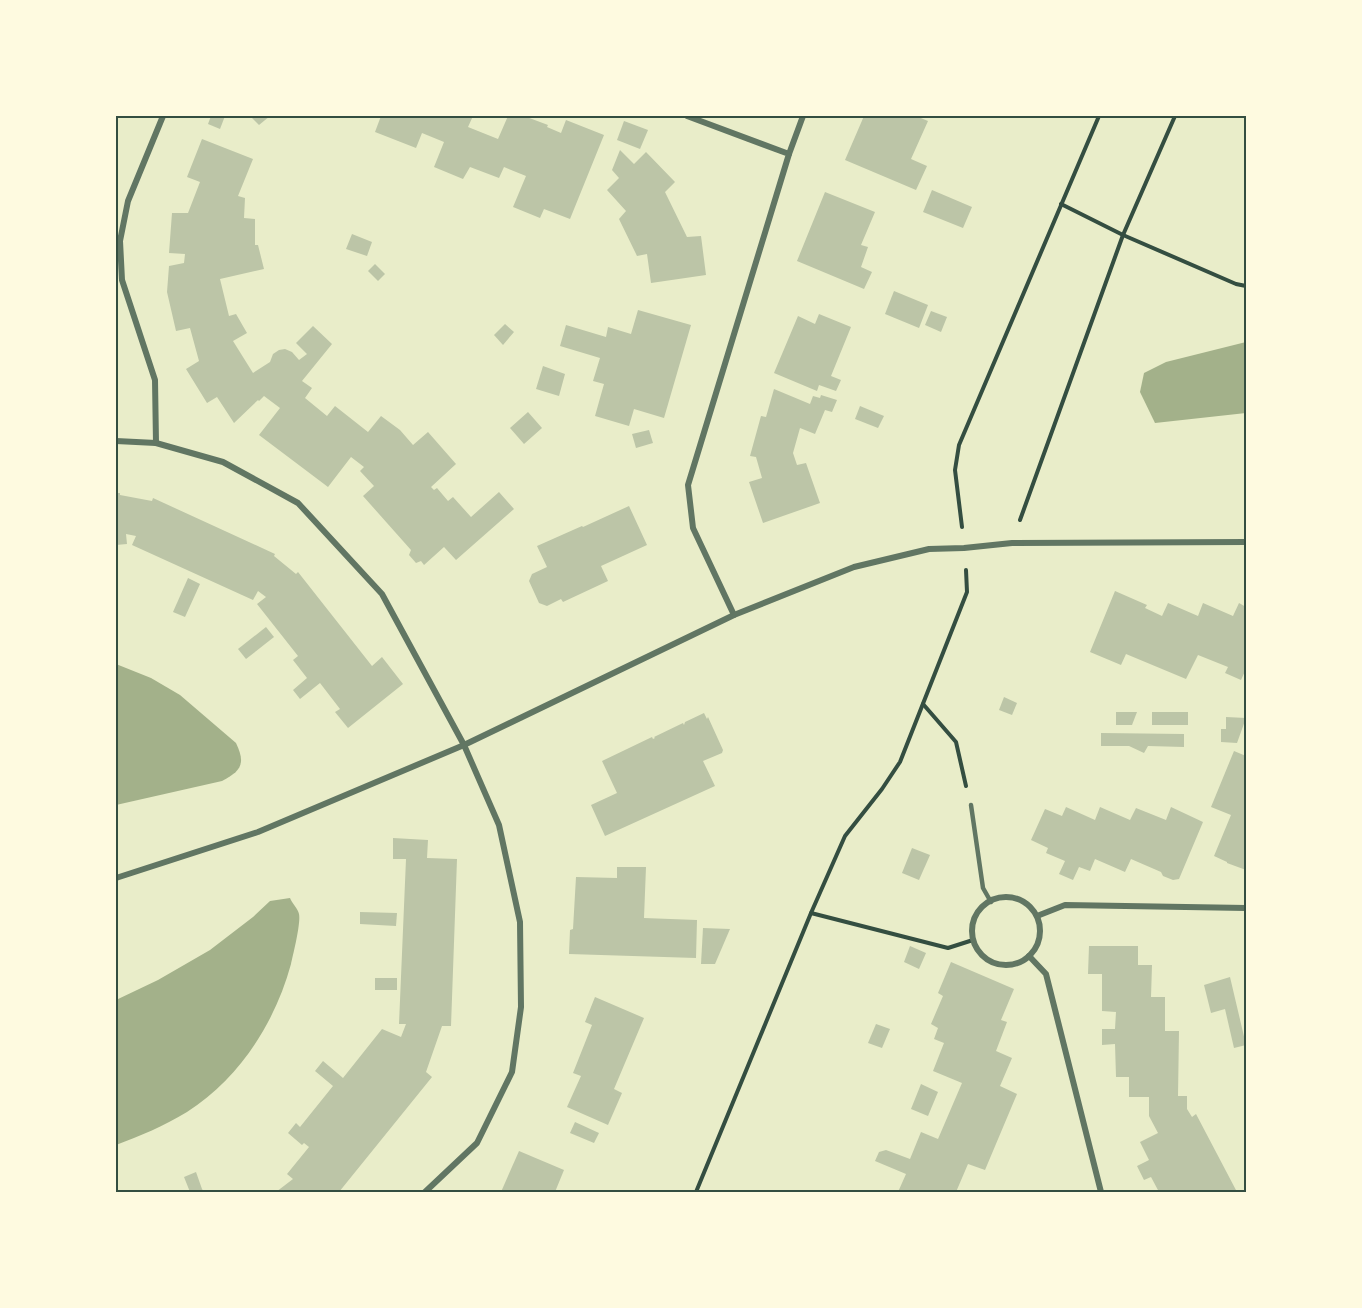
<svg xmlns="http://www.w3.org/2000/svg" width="1362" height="1308" font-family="'Alegreya Sans',sans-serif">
<rect width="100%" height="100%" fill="#e9edc9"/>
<g fill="#a3b18a">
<path d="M1246,342V413L1155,423L1140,392L1144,373L1166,362Z"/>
<path d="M116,664L151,678L180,695L236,743C246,764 241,771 222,781L116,805Z"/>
<path d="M290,898C292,903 298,909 299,914C301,923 293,955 291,964C275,1023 239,1079 187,1112C164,1126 140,1136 116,1145V1000L158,980L210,950L253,917L270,901Z"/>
</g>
<g fill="#bcc5a7">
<path d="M211,116H225L220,129L208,124Z"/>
<path d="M250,116H270L259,125Z"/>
<path d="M381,116H473L468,127L498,139L508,116H524L548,125L547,127L561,133L566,120L604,135L570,219L544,209L540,218L513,207L526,176L504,167L499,178L470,167L463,179L434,167L444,142L422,133L416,148L375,132Z"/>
<path d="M864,116H916L928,121L911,159L927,166L916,190L845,160Z"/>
<path d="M624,121L648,130L640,149L617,140Z"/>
<path d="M202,139L253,159L238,196L245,198L244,218L255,219V245H258L264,269L220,279L229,316L236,314L247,333L233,341L253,373L270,362L273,354L279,350L285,349L292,352L299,360L307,354L296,343L313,326L332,344L302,381L312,388L305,398L327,416L335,406L368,432L381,416L400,430L413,445L428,432L456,464L431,487L434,490L437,488L448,501L453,497L471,517L499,492L514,509L456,560L444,547L424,565L421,561L416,563L409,555L411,550L363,496L374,486L360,471L364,467L351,457L328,487L259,435L280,408L264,396L259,401L258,400L234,423L217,397L207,403L186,369L199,361L190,328L176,331L167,292L169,266L184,263L185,254L169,253L172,213H188L200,182L187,177Z"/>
<path d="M620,150L634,164L646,152L675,182L665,192L687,237L701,236L706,275L651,283L647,254L637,256L619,219L626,211L607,190L619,178L612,170Z"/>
<path d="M932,190L972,207L963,228L923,212Z"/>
<path d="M825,192L875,212L861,245L868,247L861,267L872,272L864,289L797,261Z"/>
<path d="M352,234L372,242L367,256L346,249Z"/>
<path d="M375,264L385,274L378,281L368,271Z"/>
<path d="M894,291L928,305L919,328L885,314Z"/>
<path d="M638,310L691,325L664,418L634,409L629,426L595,416L604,384L593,381L600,358L560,346L566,325L606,337L608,327L631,334Z"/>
<path d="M931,311L947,317L941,332L925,325Z"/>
<path d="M819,314L851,327L831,376L841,380L836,391L819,385L817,391L774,373L798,316L815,324Z"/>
<path d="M505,324L514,332L503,345L494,335Z"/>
<path d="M543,366L565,374L559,396L536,389Z"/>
<path d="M774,389L810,404L813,396L820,398L821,395L837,400L832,412L825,410L815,434L800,428L793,453L797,465L806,463L820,503L763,523L749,482L762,478L756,457L750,456L761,416L766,417Z"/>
<path d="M860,406L884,416L878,428L855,419Z"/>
<path d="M528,412L542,428L524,444L510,428Z"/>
<path d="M649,430L653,443L636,448L632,434Z"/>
<path d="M116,493H120V495L152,501L153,498L275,554L274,556L296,574L298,572L372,666L382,657L403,684L348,728L335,712L340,709L320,683L300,699L293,690L307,678L293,660L298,656L257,604L266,597L258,591L253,600L132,545L136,536L126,534L127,544L116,545Z"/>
<path d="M629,506L647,545L601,566L608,581L563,602L561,599L547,606L539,603L529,581L532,574L547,567L537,546L582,526L583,527Z"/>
<path d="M188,578L200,584L185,617L173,612Z"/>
<path d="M1115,591L1147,605L1145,608L1162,616L1168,603L1198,616L1203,603L1233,616L1239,603L1246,607V669L1241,680L1225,673L1228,667L1198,655L1186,679L1126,654L1121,665L1090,652Z"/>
<path d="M266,627L274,637L246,659L238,649Z"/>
<path d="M1004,697L1017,703L1012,715L999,710Z"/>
<path d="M1116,712H1137L1132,725H1116Z"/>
<rect x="1152" y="712" width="36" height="13"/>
<path d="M704,713L707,719L708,717L723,750L722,753L703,761L715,786L605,836L591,805L617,793L602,761L652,737L653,739L655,738L654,737L683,723L684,725L685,722Z"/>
<path d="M1226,717L1246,718L1237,743L1221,742V729H1226Z"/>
<path d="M1101,733L1184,734V747L1148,746L1144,753L1129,746H1101Z"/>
<path d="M1234,751L1246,756V781L1244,787L1246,788V870L1227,863V862L1214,856L1231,815L1211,807Z"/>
<path d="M1066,807L1095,820L1100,807L1130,820L1136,808L1166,820L1171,807L1203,822L1179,879L1173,880L1163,876L1161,872L1131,859L1125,872L1095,859L1090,871L1079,867L1073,880L1059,874L1065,861L1046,853L1048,848L1031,840L1045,809L1062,816Z"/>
<path d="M393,838L428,840L427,858L457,859L451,1026H442L426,1072L432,1077L339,1192H276L293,1179L287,1174L309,1147L304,1143L302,1145L288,1133L296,1123L300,1127L333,1086L315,1071L323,1061L343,1078L382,1029L401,1037L406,1024H399L406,859H393Z"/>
<path d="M912,848L930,855L919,880L902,873Z"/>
<path d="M617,867H646L644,918L697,920L696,958L569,954L570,930L573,929L576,877L617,878Z"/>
<path d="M360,912L397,913L396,926L360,924Z"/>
<path d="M703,928L730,929L715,964H701Z"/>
<path d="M910,946L926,953L919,969L904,962Z"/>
<path d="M1089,946H1138V965H1152L1151,997H1165V1031H1179L1178,1096H1187V1109L1192,1117L1196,1114L1237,1192H1159L1151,1177L1144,1180L1137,1166L1149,1160L1140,1142L1158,1133L1149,1116V1097H1129V1077H1116L1115,1044L1102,1045V1029H1115L1116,1012L1102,1011V974H1088Z"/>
<path d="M951,962L1014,989L1001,1020L1007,1022L996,1051L1012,1058L1000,1086L1017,1094L985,1170L968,1164L956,1192H898L906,1174L875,1161L879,1152L886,1150L910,1159L921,1132L938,1139L962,1083L933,1071L944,1043L934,1039L938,1028L931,1024L943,996L938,993Z"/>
<path d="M1230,977L1246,1045L1234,1048L1225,1009L1211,1013L1204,985Z"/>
<rect x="375" y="978" width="22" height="12"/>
<path d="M595,997L644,1018L614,1089L622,1093L608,1125L567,1107L581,1076L573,1073L592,1025L585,1022Z"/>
<path d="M876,1024L890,1029L882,1048L868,1043Z"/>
<path d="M921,1084L938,1092L928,1116L911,1109Z"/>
<path d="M575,1122L599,1133L594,1143L570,1133Z"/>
<path d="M519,1151L564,1170L555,1192H501Z"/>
<path d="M196,1172L202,1189L204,1192H190L184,1177Z"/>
</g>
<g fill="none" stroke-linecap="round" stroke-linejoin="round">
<g stroke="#344e41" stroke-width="4">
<path d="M1061,204L1123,235L1236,284L1246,286"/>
<path d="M1020,520L1123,235L1175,116"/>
<path d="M962,527L955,470L959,445L1099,116"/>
<path d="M923,704L956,742L966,786"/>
<path d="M811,913L948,948L973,940"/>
<path d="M696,1192L811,913L845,836L882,789L900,762L967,592L966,570"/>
</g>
<path stroke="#617663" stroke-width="4.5" d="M971,805L983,888L991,902"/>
<g stroke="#617663" stroke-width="6">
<path d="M687,116L789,154L688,485L693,528L734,615"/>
<path d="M789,154L803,116"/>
<path d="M116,441L156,443L223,462L298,503L382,594L464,745L499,825L520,922L521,1007L512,1072L477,1143L425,1192"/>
<path d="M156,443L155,380L122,280L120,241L128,201L163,116"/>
<path d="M116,878L258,832L464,745L734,615L854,567L929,549L964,548L1012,543L1246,542"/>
<circle cx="1006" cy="931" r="34"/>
<path d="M1037,916L1065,905L1246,908"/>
<path d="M1029,956L1046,974L1101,1192"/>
</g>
</g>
<rect width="1362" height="1308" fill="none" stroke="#fefae0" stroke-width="234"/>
<rect x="117" y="117" width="1128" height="1074" fill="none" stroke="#344e41" stroke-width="2"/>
</svg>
